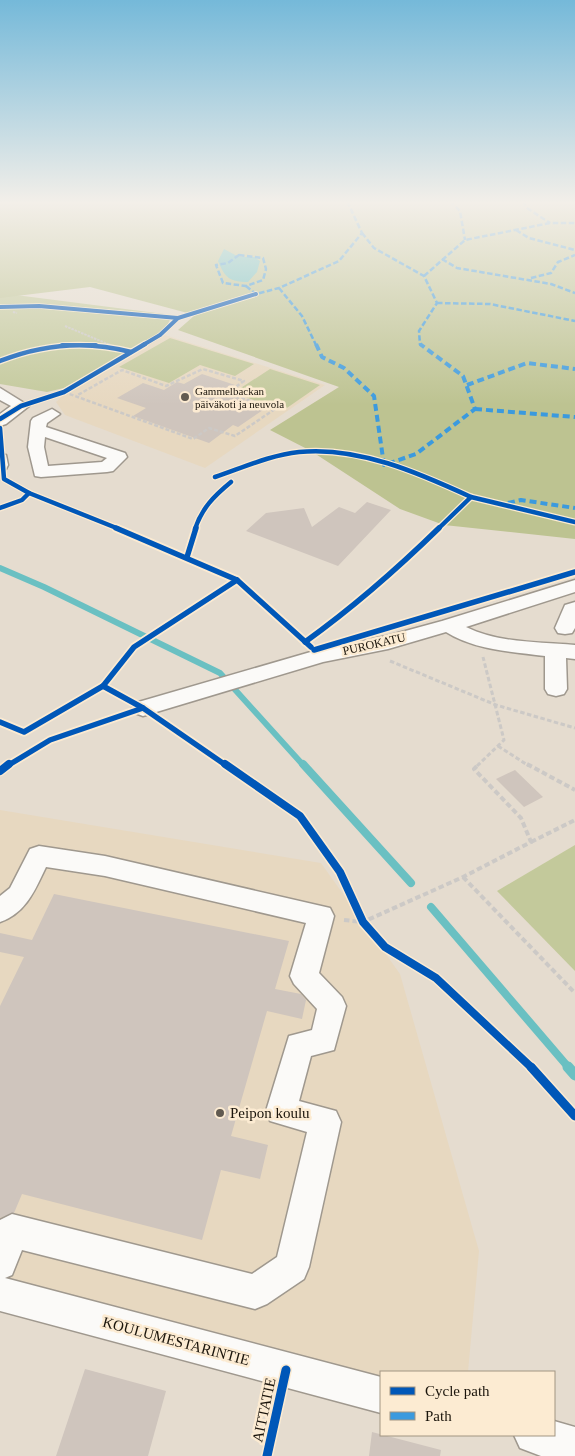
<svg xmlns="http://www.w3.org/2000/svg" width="575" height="1456" font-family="'Times New Roman',serif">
<rect width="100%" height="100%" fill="#e5dccf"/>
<g fill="#e7d8c0">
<path d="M165,335L325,385L205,468L65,415L56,402L68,391Z"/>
<path d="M0,810L321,863L400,974L479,1251L468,1372H381V1387L0,1284Z"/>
</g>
<g fill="#c3c99b">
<path d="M0,293L172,315L166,328L157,335L64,388L47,392L0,384Z"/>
<path d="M170,338L254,364L235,376L200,365L169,383L119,367Z"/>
<path d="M270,369L320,385L284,410L233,393Z"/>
<path d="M575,845V971L497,891Z"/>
</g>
<path fill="#bdc391" d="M0,201H575V539L444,525L400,509L311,451L270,430L339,387L178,330L195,315L90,287L0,298Z"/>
<path fill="#6ac0c2" d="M224,249L239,257H254L260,261L257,272L248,282C230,282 225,278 218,261Z"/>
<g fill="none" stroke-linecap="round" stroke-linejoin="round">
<path stroke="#6ac0c2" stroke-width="6" d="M0,568L44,587L220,673L304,766"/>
<g stroke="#6ac0c2" stroke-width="8">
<path d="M303,764L411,883"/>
<path d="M431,907L569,1068"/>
</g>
<path stroke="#6ac0c2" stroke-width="11" d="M568,1067L575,1075"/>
</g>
<g fill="#cfc5bd">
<path d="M202,374L235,385L223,392L249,402L246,404L263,410L238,427L233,425L209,443L133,416L146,408L117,398L143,383L164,390L177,382L184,384Z"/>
<path d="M367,502L391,510L338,566L246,531L266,513L304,508L312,527L339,507L355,513Z"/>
<path d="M515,770L543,797L524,807L496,779Z"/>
<path d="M54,894L289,941L275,989L301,994L306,1000L302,1019L267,1011L231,1136L268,1145L260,1179L221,1170L202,1240L22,1194L14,1213L0,1218V1006L24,957L0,952V933L32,940Z"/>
<path d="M85,1369L166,1391L148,1456H56Z"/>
<path d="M372,1432L441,1450L440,1456H369Z"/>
</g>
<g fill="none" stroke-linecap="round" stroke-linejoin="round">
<defs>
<g id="minor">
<path d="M0,388L29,406L6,424L0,426V414L11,406L0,400Z"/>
<path d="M52,409L60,414L47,423L46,427L125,453L127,457L113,471L107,472L41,477L35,476L28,447L31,421L33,418ZM45,437L107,458L102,462L48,466L44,447Z"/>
<path d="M0,454L6,455L8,465L6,469L0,470Z"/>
<path d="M575,580V592L466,627C498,643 540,642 575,645V659L566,658L567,689L564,694L556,696L548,694L545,689V656C513,652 474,650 446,632L388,649L323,662L143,716L135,713L132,708L135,703L314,651L387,636L442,621Z"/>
<path d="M575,602V628L572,633L565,634L558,633L555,628L565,605Z"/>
<path d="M39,846L105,856L330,908L334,916L319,973L342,997L346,1006L334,1050L311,1056L299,1101L336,1111L341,1122L309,1267L304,1279L267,1304L255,1309L22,1250L12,1275L5,1278L381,1377V1413L0,1311V1220L12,1214L252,1274L277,1257L307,1132L270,1121L266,1111L289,1036L312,1030L317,1009L294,984L290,976L306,923L105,876L46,867C35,890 26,913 0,922V896L10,888L30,849Z"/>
<path d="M554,1421L575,1427V1456H541L520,1448L514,1435H554Z"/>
</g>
</defs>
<use href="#minor" stroke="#9f988e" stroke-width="3"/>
<g stroke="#ccc9c6" stroke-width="2" stroke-dasharray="2.5 1" stroke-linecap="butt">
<path d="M13,312L17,313"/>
<path d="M65,326L110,345"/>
</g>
<g stroke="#ccc9c6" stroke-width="2.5" stroke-dasharray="4 2" stroke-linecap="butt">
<path d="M108,344L110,345"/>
<path d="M64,392L193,439L209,428L235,436L275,409L227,393L244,381L203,369L166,386L122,370L76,396"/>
</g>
<g stroke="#ccc9c6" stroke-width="3" stroke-dasharray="4.5 2.5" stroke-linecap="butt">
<path d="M390,661L496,705L575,728"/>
<path d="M498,746L529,766"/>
<path d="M477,766L504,740L483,657"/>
</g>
<g stroke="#ccc9c6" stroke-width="4" stroke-dasharray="5.5 3" stroke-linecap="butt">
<path d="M527,764L575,790"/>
<path d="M531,842L575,820"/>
<path d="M463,877L575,993"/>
<path d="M344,920L363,922L463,877L531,842L521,818L474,769L479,764"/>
</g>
<use href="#minor" fill="#fbfaf8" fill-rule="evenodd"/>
<g stroke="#3b9ade" stroke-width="2.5" stroke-dasharray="5.5 2.5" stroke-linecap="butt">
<path d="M450,201L460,211L465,240"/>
<path d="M523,201L527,208L550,223"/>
<path d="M516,230L529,238L575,250"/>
<path d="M362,233L374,248L424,276L437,303L419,331L420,345"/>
<path d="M239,255L263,258L266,269L263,280L246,286L223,283L216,265L228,263Z"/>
<path d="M442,259L457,268L551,284L575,293"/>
<path d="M424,276L465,240L550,223H575"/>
<path d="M531,278L551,273L558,262L575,255"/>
<path d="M246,286L256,294L279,288L339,261L362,233L347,201"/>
<path d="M279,288L302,316L316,345"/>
<path d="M437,303L490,304L575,321"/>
</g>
<g stroke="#3b9ade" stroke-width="4" stroke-dasharray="7 4" stroke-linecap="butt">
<path d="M316,344L322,357L344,368L374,396L384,465L416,454L475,409L463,376L420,344"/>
<path d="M467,385L527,363L575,369"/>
<path d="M475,409L575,417"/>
<path d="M508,503L521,500L575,508"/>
</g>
<defs>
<g id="cycleway-far4">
<path d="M0,307L39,306L178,318L256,294"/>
<path d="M62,345H96"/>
<path d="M143,345L160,335L178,318"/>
</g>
<g id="cycleway-far3">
<path d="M0,361C43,344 86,340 131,352"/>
<path d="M0,419L21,406L64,392L145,344"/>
<path d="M0,428L4,479L29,493L22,500L0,508"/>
<path d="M215,477C242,468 270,455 299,452C358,446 419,473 471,497L438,529"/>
<path d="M29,493L119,529"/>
<path d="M471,497L575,522"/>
<path d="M195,529C202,508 214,496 231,482"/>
</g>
<g id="cycleway-far2">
<path d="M187,557L196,528"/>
<path d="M237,580L311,647"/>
<path d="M305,642C355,606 395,571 439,528"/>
<path d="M314,650L575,572"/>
<path d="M103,686L134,647L237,580L116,528"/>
<path d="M0,722L24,732L103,686L143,708L227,766"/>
<path d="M7,766L50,740L143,708"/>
</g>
<g id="cycleway-far1">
<path d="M225,764L300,816L340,872L363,922L385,947L436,978L532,1068"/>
<path d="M0,771L9,764"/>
</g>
<g id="cycleway">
<path d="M531,1067L575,1116"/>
<path d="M267,1456L286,1370"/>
</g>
</defs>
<use href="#cycleway-far4" stroke="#fcebd2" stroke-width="5.5"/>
<use href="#cycleway-far3" stroke="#fcebd2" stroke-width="7"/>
<use href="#cycleway-far2" stroke="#fcebd2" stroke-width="9"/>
<use href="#cycleway-far1" stroke="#fcebd2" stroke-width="11"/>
<use href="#cycleway" stroke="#fcebd2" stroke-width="12"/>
<use href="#cycleway-far4" stroke="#0057b8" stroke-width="4"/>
<use href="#cycleway-far3" stroke="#0057b8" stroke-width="4.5"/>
<use href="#cycleway-far2" stroke="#0057b8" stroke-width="5.5"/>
<use href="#cycleway-far1" stroke="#0057b8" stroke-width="8"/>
<use href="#cycleway" stroke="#0057b8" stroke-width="9"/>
</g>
<linearGradient id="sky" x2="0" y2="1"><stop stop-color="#75b9d9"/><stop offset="0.5" stop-color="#f3efe9"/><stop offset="1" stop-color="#f3efe9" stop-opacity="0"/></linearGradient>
<rect width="575" height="405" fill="url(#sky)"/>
<g fill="#615a50" stroke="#fcebd2" stroke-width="2">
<circle cx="185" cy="397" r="5"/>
<circle cx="220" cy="1113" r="5"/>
</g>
<g text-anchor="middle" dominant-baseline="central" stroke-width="5" stroke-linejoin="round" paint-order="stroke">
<g font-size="11" fill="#1a140b" stroke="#fcebd2" text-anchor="start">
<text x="195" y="391">Gammelbackan<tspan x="195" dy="13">päiväkoti ja neuvola</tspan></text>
</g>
<g font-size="12" fill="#1a140b" stroke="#fcebd2">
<text transform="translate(374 644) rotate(-13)">PUROKATU</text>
</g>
<g font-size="15" fill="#1a140b" stroke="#fcebd2" text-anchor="start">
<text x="230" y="1113">Peipon koulu</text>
</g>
<g font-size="15" fill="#1a140b" stroke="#fcebd2">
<text transform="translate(176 1341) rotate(15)">KOULUMESTARINTIE</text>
<text transform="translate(264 1410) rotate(-78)">AITTATIE</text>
</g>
</g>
<rect x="380" y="1371" width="175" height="65" fill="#fcebd2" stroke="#a29582"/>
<rect x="390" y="1387" width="25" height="8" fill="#0057b8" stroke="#a29582"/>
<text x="425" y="1396" font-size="15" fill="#1a140b">Cycle path</text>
<rect x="390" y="1412" width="25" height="8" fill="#3b9ade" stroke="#a29582"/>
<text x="425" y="1421" font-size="15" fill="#1a140b">Path</text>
</svg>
